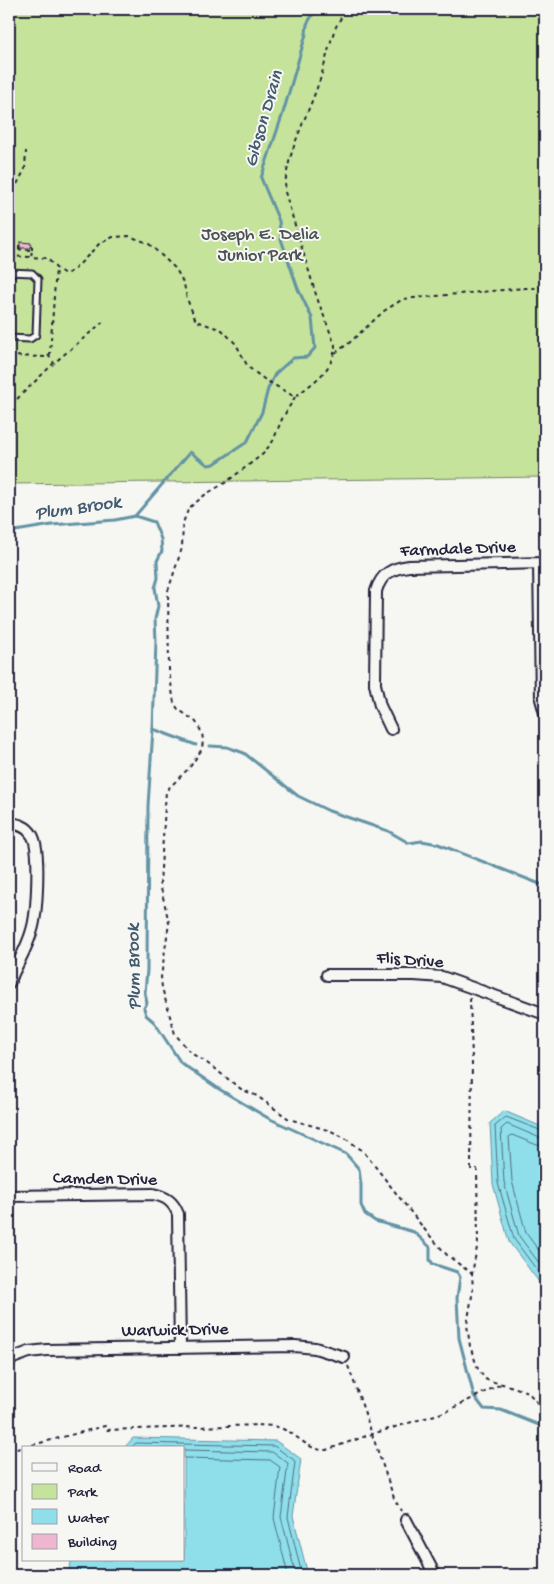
<svg xmlns="http://www.w3.org/2000/svg" width="554" height="1584" font-family="'Gochi Hand',sans-serif">
<rect width="100%" height="100%" fill="#f6f6f2"/>
<filter id="ink" filterUnits="userSpaceOnUse"><feTurbulence type="fractalNoise" baseFrequency=".02" numOctaves="2"/><feDisplacementMap in="SourceGraphic" scale="10" xChannelSelector="R" yChannelSelector="G"/><feConvolveMatrix kernelMatrix="1 2 1 2 8 2 1 2 1" color-interpolation-filters="sRGB"/></filter>
<g filter="url(#ink)">
<path fill="#c6e39b" stroke="#74826b" d="M9,9H545V477L9,484Z"/>
<g fill="#8fdfeb" stroke="#6393a5">
<path d="M504,1111L545,1128V1290L509,1242L493,1184L490,1123Z"/>
<path d="M133,1438L276,1441L301,1459L293,1516L308,1575H67L72,1560H184V1448H124Z"/>
</g>
<g fill="none" stroke-linecap="round" stroke-linejoin="round">
<g stroke="#4e6e81" stroke-width="1">
<path d="M545,1132L506,1117L495,1126L498,1183L514,1239L545,1281"/>
<path d="M545,1139L540,1138L507,1124L501,1129L504,1182L519,1236L545,1271"/>
<path d="M545,1146L537,1145L512,1135L509,1137L512,1181L526,1233L545,1259"/>
<path d="M131,1448L136,1443L274,1446L294,1460L295,1462L288,1517L302,1575"/>
<path d="M184,1450L272,1452L288,1463L281,1517L296,1575"/>
<path d="M184,1458L270,1460L280,1467L274,1518L288,1575"/>
</g>
<g stroke="#6393a5" stroke-width="3">
<path d="M135,516L190,452L208,465L214,464L247,442L262,412L268,389L275,374L293,358L307,357L315,348L312,318L298,289L281,239L279,221L261,178L283,113L306,34L307,24L316,9"/>
<path d="M9,532L52,525L115,520L135,516L154,522L161,539L162,551L157,561L158,578L155,588L158,606L155,619L156,641L153,729L148,806L147,970L145,993L147,1003L144,1008L146,1015L154,1022L181,1063L219,1089L268,1118L346,1154L359,1169L361,1185V1205L365,1214L375,1221L414,1232L430,1247V1260L433,1264L457,1272L460,1277L457,1298L459,1338L474,1396L484,1409L501,1410L539,1425L545,1424"/>
<path d="M153,729L196,745"/>
<path d="M210,746L227,747L244,753L298,796L329,811L388,831L409,843L422,841L438,844L545,886"/>
</g>
</g>
<path fill="#eeb7cf" stroke="#22223b" d="M20,242L31,243L30,248H20Z"/>
<g fill="none" stroke-linecap="round" stroke-linejoin="round">
<defs>
<path id="lane" d="M9,272L32,273L38,279L36,335L30,339L9,338"/>
<g id="street">
<path d="M539,564L541,699L545,713"/>
<path d="M391,729L380,706L375,684L376,591C381,574 392,568 409,566L545,563"/>
<path d="M9,823C18,824 27,826 32,835C41,848 37,914 32,930C27,949 16,965 9,983"/>
<path d="M327,975H414L442,977L545,1014"/>
<path d="M9,1196L153,1194C166,1197 173,1201 178,1214L180,1348"/>
<path d="M9,1362L13,1358L29,1352L47,1350L295,1346L315,1348L344,1357"/>
<path d="M406,1520L435,1575"/>
</g>
</defs>
<use href="#lane" stroke="#22223b" stroke-width="9"/>
<use href="#street" stroke="#22223b" stroke-width="14"/>
<g stroke="#22223b" stroke-width="2" stroke-dasharray="4 4" stroke-linecap="butt">
<path d="M10,249L32,250L31,257"/>
<path d="M19,249V243"/>
<path d="M32,250V244"/>
<path d="M10,255L13,192L25,169L26,151"/>
<path d="M9,264L10,256L47,258L56,268L65,274L73,271L99,244L113,237L129,236L148,243L176,269L184,284L187,299L196,321L222,330L236,344L248,367L264,379L295,397C313,382 334,371 335,345L317,298L285,192C285,155 306,120 318,85C325,67 328,47 335,29C338,22 343,15 347,9"/>
<path d="M335,353L348,344L384,311L403,299L525,288H545"/>
<path d="M48,355L54,363"/>
<path d="M9,356L46,357L50,354L56,268"/>
<path d="M295,397L282,419L273,441L263,454L225,483L206,494L189,508L186,515L183,523L182,548L168,591L169,670L174,703L178,709L196,722L202,733L203,740L202,749L190,767L166,791L160,884L169,923L161,977L162,988L175,1034L191,1053L207,1063L241,1089L257,1096L289,1119L331,1131L345,1138L363,1151L425,1230L447,1255L472,1274L473,1290L467,1325L470,1346L478,1369L485,1379L490,1381L510,1386L528,1392L545,1412"/>
<path d="M17,399L54,363L103,322"/>
<path d="M470,998L472,1059L471,1169H477L478,1242L472,1274"/>
<path d="M348,1366L353,1379L394,1498L401,1511"/>
<path d="M9,1451L105,1426L106,1430L259,1425C265,1426 274,1425 280,1428C297,1433 307,1451 326,1450L372,1434L445,1412L501,1384"/>
</g>
<use href="#lane" stroke="#f6f6f2" stroke-width="5"/>
<use href="#street" stroke="#f6f6f2" stroke-width="10"/>
</g>
</g>
<g text-anchor="middle" dominant-baseline="central" stroke-width="4" stroke-linejoin="round" paint-order="stroke">
<g font-size="18" fill="#4b5253" stroke="#f6f6f2">
<text x="260" y="235">Joseph E. Delia<tspan x="260" dy="21">Junior Park</tspan></text>
</g>
<g font-size="18" fill="#22223b" stroke="#f6f6f2">
<text transform="translate(458 550) rotate(-2)">Farmdale Drive</text>
<text transform="translate(410 961) rotate(4)">Flis Drive</text>
<text transform="translate(105 1180) rotate(1)">Camden Drive</text>
<text transform="translate(175 1331) rotate(-1)">Warwick Drive</text>
</g>
<g font-size="19" font-style="italic" fill="#435b70" stroke="#f6f6f2">
<text transform="translate(265 119) rotate(-74)">Gibson Drain</text>
<text transform="translate(78 509) rotate(-8)">Plum Brook</text>
<text transform="translate(135 967) rotate(-91)">Plum Brook</text>
</g>
</g>
<rect width="554" height="1584" fill="none" stroke="#f6f6f2" stroke-width="30"/>
<rect x="15" y="15" width="524" height="1554" fill="none" stroke="#22223b" stroke-width="2" filter="url(#ink)"/>
<rect x="22" y="1446" width="162" height="115" fill="#f6f6f2" stroke="#a1a1a9"/>
<rect x="32" y="1463" width="25" height="8" fill="#f6f6f2" stroke="#a1a1a9"/>
<text x="68" y="1472" font-size="15" fill="#22223b">Road</text>
<rect x="32" y="1484" width="25" height="15" fill="#c6e39b" stroke="#a1a1a9"/>
<text x="68" y="1496" font-size="15" fill="#22223b">Park</text>
<rect x="32" y="1509" width="25" height="15" fill="#8fdfeb" stroke="#a1a1a9"/>
<text x="68" y="1522" font-size="15" fill="#22223b">Water</text>
<rect x="32" y="1534" width="25" height="15" fill="#eeb7cf" stroke="#a1a1a9"/>
<text x="68" y="1546" font-size="15" fill="#22223b">Building</text>
</svg>
